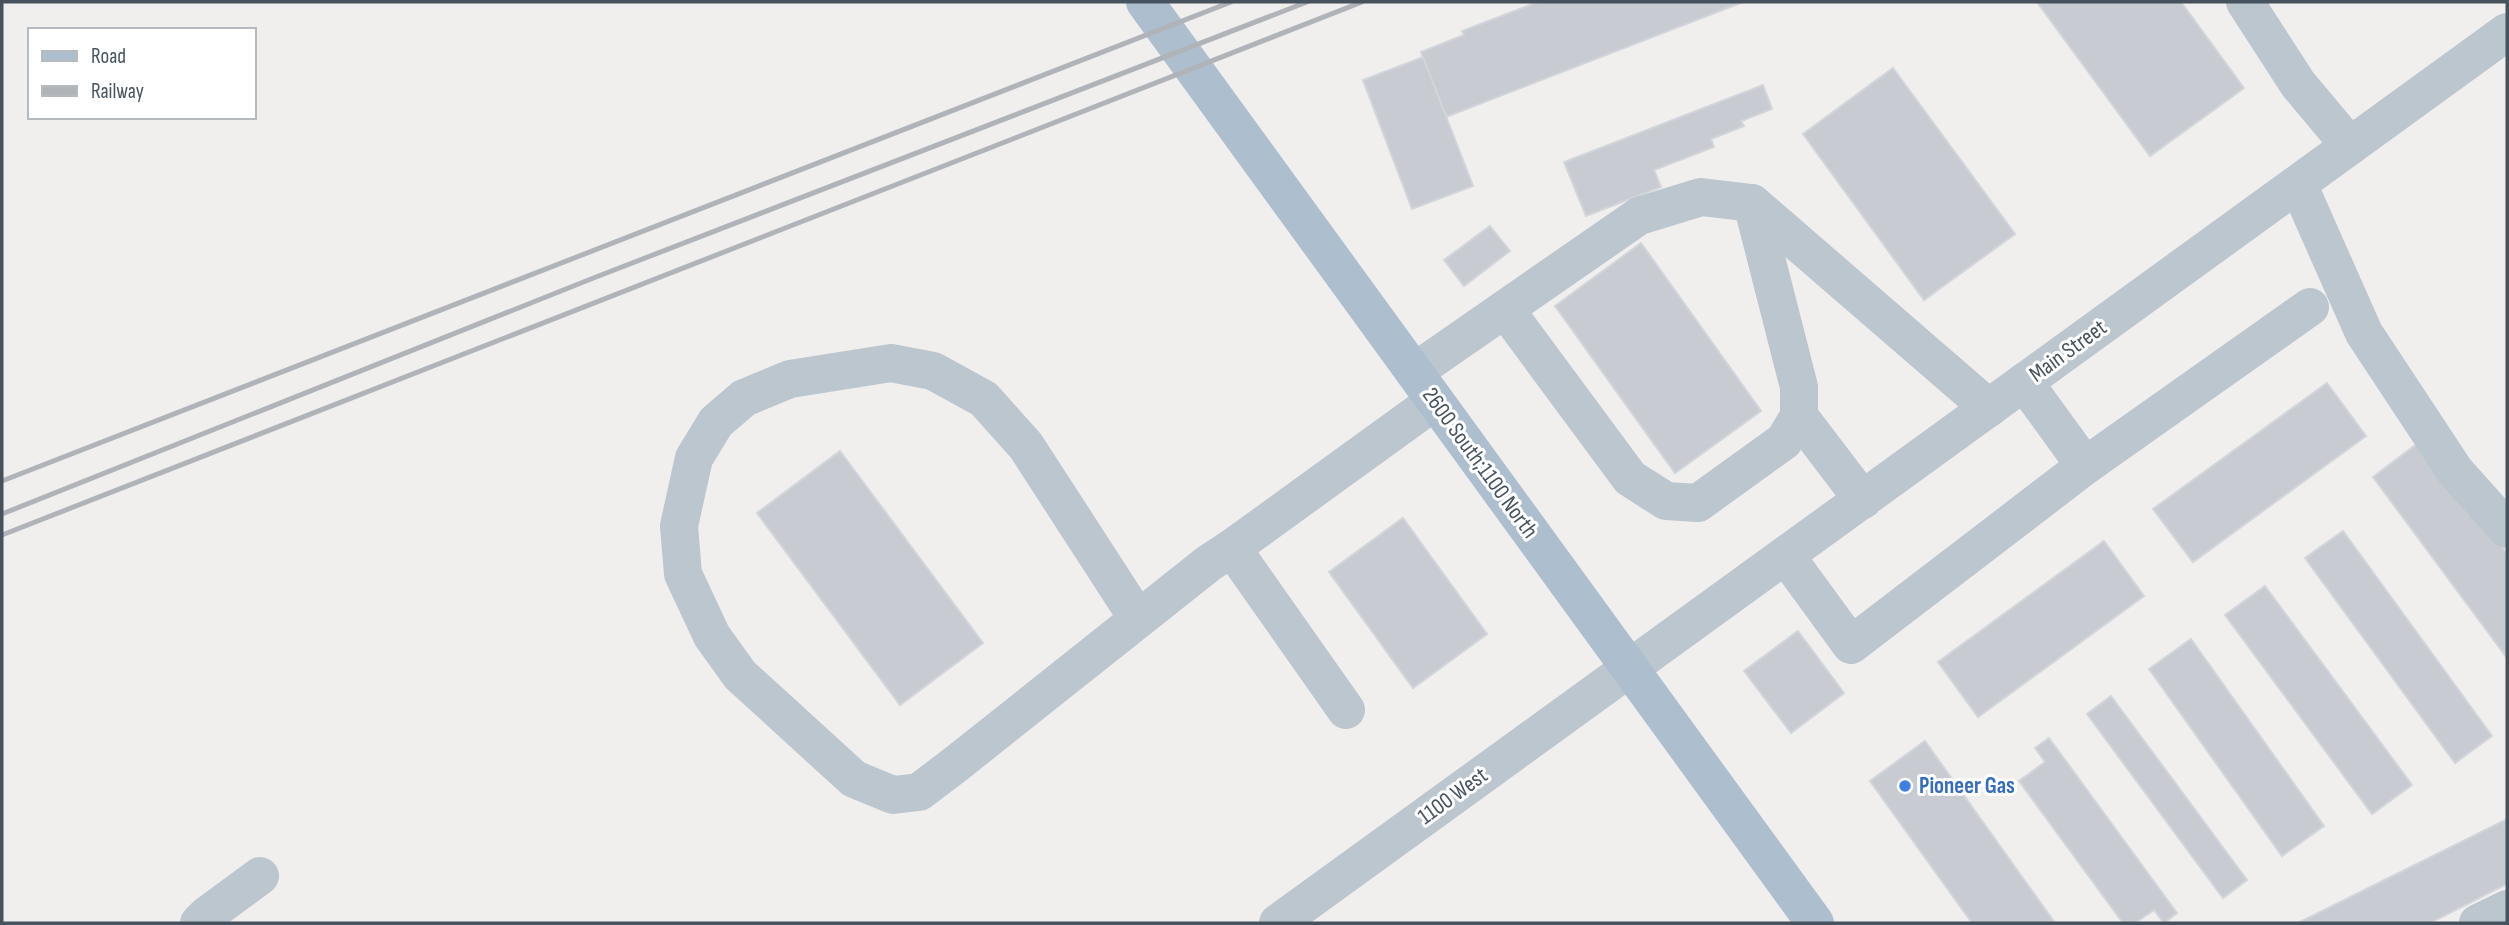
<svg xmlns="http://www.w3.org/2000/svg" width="2509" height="925" font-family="'Sofia Sans Condensed',sans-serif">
<rect width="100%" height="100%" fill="#f1eeee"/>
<g fill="#c8cbd1" stroke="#d2d5da" stroke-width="2">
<path d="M1538,2H1743L1446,117L1421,52L1464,35L1462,31Z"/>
<path d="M2037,2H2181L2244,88L2150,156Z"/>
<path d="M1423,57L1473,186L1412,209L1363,80Z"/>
<path d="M1893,68L2015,234L1924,300L1803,134Z"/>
<path d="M1763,85L1772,109L1741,121L1744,126L1711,139L1714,147L1654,170L1661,187L1586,216L1564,162Z"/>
<path d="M1490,226L1510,251L1464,286L1444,260Z"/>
<path d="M1641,243L1761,411L1675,473L1555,306Z"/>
<path d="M2327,383L2366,436L2193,562L2153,509Z"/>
<path d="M2422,440L2507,554V658L2373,477Z"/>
<path d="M840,451L983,643L900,705L757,513Z"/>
<path d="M1403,518L1487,634L1413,688L1329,572Z"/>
<path d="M2343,531L2492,736L2455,763L2305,558Z"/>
<path d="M2104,541L2144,596L1978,717L1938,662Z"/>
<path d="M2265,586L2412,785L2372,814L2225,615Z"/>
<path d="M1798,631L1844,693L1791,733L1744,671Z"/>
<path d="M2191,639L2324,826L2282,856L2149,669Z"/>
<path d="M2111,696L2247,880L2223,898L2087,714Z"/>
<path d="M2049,738L2177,913L2164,923L2154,910L2135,923H2123L2019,781L2045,762L2035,748Z"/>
<path d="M1925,741L2055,923H1972L1870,781Z"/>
<path d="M2507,819V884L2430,923H2298Z"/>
</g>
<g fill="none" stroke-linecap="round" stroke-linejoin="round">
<g stroke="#bcc6ce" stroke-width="38">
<path d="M2245,2L2298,84L2350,146"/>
<path d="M2298,184L2364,333L2455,471L2507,529"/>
<path d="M1505,309L1630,478L1666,501L1698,503L1784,441L1799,416V387L1752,203"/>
<path d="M1414,372L1639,216L1701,197L1752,203L1989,408"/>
<path d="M1799,416L1863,500"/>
<path d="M2085,466L2310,307"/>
<path d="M1786,556L1851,645L2085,466L2024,382"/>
<path d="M1138,619L1026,446L984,399L933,371L891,363L790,379L744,398L716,422L694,458L679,526L683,574L712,636L740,675L854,779L893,795L919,792L956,764L1209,563L1232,548"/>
<path d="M1346,710L1232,548L1435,401"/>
<path d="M199,923L207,915L260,876"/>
<path d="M1278,923L2507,32"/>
<path d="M2478,923L2507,909"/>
</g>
<path stroke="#adbece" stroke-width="38" d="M1145,2L1815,923"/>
<g stroke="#b0b4b9" stroke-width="5">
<path d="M2,481L1231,2"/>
<path d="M2,514L596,277L1307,2"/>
<path d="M2,535L1362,2"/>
</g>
</g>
<circle fill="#3f7fe0" stroke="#fff" stroke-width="2.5" cx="1905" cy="786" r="7"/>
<g text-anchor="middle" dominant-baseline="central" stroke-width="6" stroke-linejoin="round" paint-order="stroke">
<g font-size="23" fill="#46525d" stroke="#fff">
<text transform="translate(2068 351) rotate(-36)">Main Street</text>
<text transform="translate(1480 463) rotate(54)">2600 South;1100 North</text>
<text transform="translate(1453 796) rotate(-36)">1100 West</text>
</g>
<g font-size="23" font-weight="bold" fill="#366cbe" stroke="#fff" text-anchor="start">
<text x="1919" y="786">Pioneer Gas</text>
</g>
</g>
<rect width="2509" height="925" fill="none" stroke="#46525d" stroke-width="7"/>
<rect x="28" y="28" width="228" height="91" fill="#ffffff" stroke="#b5babe" stroke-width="2"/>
<rect x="42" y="51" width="35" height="10" fill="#adbece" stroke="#b5babe" stroke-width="2"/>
<text x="91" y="63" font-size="21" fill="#46525d">Road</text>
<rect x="42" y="86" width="35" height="10" fill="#b0b4b9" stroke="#b5babe" stroke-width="2"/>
<text x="91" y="98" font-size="21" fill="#46525d">Railway</text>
</svg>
